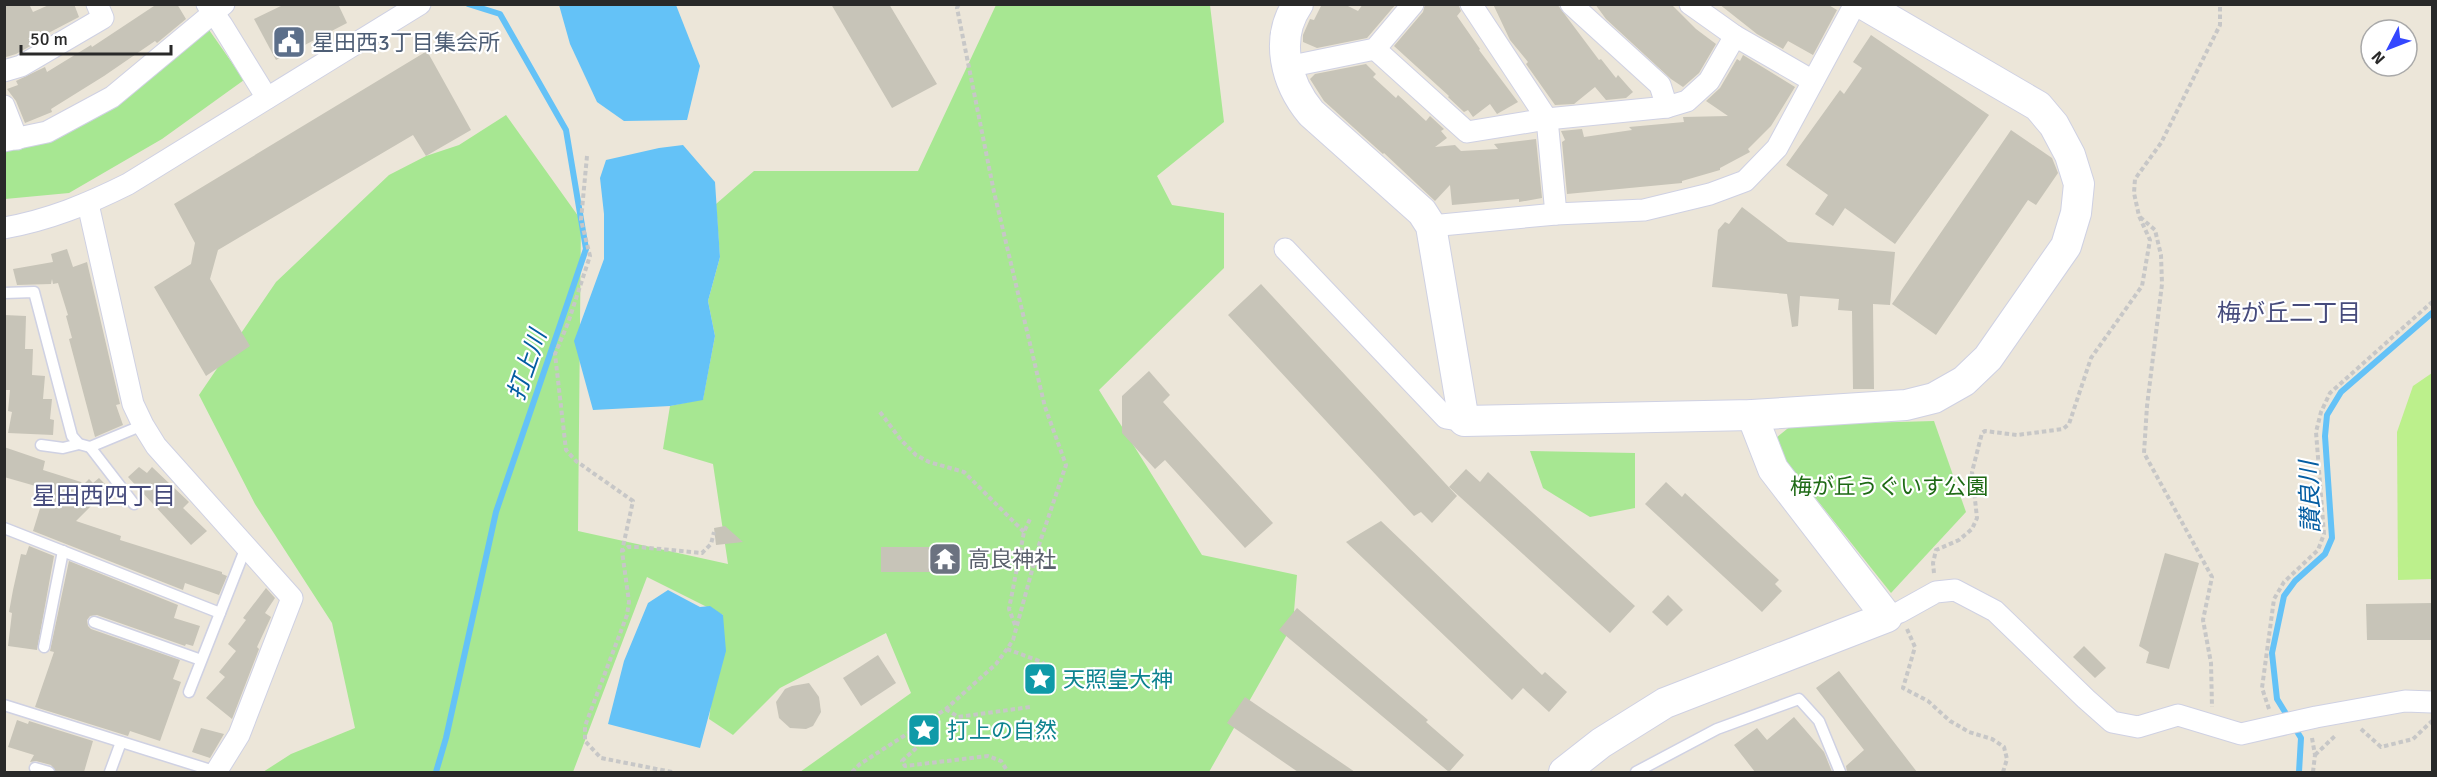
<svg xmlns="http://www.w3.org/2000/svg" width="2437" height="777" font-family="Signika,'Noto Sans JP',sans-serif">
<rect width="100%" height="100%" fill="#ece6d9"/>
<g fill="#a7e792">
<path d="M996,5H1210L1224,122L1157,176L1172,205L1224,213V268L1099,390L1202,555L1297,575L1293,624L1209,772H800L911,693L886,633L780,688L733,735L709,719L723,615L647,577L573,772H263L291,754L355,728L332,623L255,504L199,395L276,282L389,175L426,156L459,145L506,115L581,220L578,531L728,564L713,464L663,449L670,406L703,399L715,336L708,301L720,257L716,204L754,171H918Z"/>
<path d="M207,27L244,80L162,139L69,193L5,199L4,148L17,147Z"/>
<path d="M1934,421L1966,512L1891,593L1771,442L1792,425Z"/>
<path d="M1530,451L1635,453V508L1590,517L1543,488Z"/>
</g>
<path fill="#bcf08c" d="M2432,373V579L2398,580L2397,432L2413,386Z"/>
<g fill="#64c2f7">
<path d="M559,5H676L700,66L687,120L624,121L597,102L570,44Z"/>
<path d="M683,145L715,182L720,257L708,301L715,336L703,400L670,406L593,410L574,341L604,259V214L600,178L606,160L659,148Z"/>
<path d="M668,590L700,607L710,606L723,615L726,651L700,748L608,724L624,661L648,603Z"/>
</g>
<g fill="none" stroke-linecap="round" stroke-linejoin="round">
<g stroke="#64c2f7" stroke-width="6">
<path d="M436,772L446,738L496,512L586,249L566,130L500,14L468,4"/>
<path d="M2299,772L2301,738L2277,699L2272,653L2284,596L2295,581L2325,554L2332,538L2325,436L2327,415L2341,392L2432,313"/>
</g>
</g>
<g fill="#c7c4b8">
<path d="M4,4H29L33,12L51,4H74L79,17L33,41L34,44L16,54L6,57Z"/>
<path d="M157,4H177L186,19L157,43L155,41L104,76L51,109L52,112L25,123L16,101L7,89L18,85L16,81L45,67L47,72L91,45L92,47Z"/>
<path d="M285,4H338L347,23L276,60L254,19Z"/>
<path d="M831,4H889L937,84L892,108Z"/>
<path d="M1322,4H1344L1358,11L1363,4H1396L1367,38L1317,48L1303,42V35L1310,19L1314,20Z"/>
<path d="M1425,4H1458L1461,11L1457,16L1480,49L1479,50L1518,102L1497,114L1490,104L1473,117L1468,110L1464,112L1448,97L1449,96L1394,46L1423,12Z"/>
<path d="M1493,4H1557L1599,60L1601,59L1616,78L1618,75L1633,92L1626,98L1606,100L1595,87L1574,104L1555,105L1526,64L1528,62L1510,40Z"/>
<path d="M1595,4H1671L1696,29L1716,44L1699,73L1683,87L1671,79L1606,19Z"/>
<path d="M1719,4H1827L1837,10L1813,55L1788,41L1783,49L1757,34Z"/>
<path d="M1871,35L1989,115L1895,244L1845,208L1833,226L1815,214L1828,195L1786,165L1840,90L1844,94L1862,68L1853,62Z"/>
<path d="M427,51L471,130L426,156L413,135L218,250L210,279L250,346L206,376L154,287L191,264L195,243L174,204Z"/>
<path d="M1743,55L1795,87L1771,126L1748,149L1750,152L1720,168V170L1682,181V183L1567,194L1562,142L1565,140L1561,131L1582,129L1584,137L1632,130L1629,127L1684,122L1683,117L1728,116L1706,101L1720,88L1737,59L1740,61Z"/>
<path d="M1366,64L1376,74L1373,77L1396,98L1398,95L1426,121L1430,116L1444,129L1441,131L1447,138L1435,147L1455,145L1461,151L1498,149L1494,144L1536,139L1542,198L1519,202V199L1452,205L1450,185L1435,201L1384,153L1383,154L1324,101L1310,79L1315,74Z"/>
<path d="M2011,130L2052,158L2058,173L2036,205L2028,200L1936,335L1892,304Z"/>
<path d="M1742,207L1788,242L1895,252L1890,305L1873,304L1874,389H1853L1852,311L1838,310L1839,299L1800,296L1798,326L1792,327L1787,294L1712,287L1718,230L1725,222L1729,224Z"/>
<path d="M67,249L73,267L87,262L120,404L116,405L123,425L95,437L69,339L72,338L66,316L68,315L58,283L53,284L52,279L51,284L17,285L13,269L53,262L51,254Z"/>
<path d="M1261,284L1457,496L1432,523L1421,512L1414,516L1228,315Z"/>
<path d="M4,315L26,316L25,349H33L32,375L45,376L43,399H52L50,419L54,420L53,435L8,433L12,412L8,411L10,390H5Z"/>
<path d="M1149,371L1170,395L1163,402L1273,523L1245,548L1165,460L1155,469L1122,433V396Z"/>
<path d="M4,447L45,461L43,470L81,482L83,485L89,479L93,483L99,478L109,488L76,521L121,536L120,540L222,572V574L227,576L219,595L185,583L183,590L33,531L46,489L4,477Z"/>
<path d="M139,467L147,473L152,467L189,502L183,508L207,531L191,545L128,477Z"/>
<path d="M1466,469L1480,482L1488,472L1635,606L1610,633L1449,487Z"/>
<path d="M1666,482L1682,497L1685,493L1779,580L1775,584L1782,591L1762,612L1645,504Z"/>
<path d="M1381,521L1542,675L1545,672L1567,692L1549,712L1523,688L1512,700L1346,542Z"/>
<path d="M725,526L743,542L716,545L714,528Z"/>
<path d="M29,546L54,556L37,650L8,646L12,613L9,612L13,590L21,554L26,555Z"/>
<path d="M881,547H934L935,572H881Z"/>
<path d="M2165,553L2199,563L2169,669L2146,663L2149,652L2139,646Z"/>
<path d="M69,561L178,605L174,618L200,626L193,646L186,644L185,646L97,615L90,616L87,620L88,626L91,629L180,660L173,679L181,682L160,741L130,731L128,736L35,707L54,652L50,651Z"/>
<path d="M266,588L275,598L265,613L271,617L257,647L259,649L232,719L206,698L225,677L219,672L236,651L228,644L246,620L243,618Z"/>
<path d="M1668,595L1683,610L1667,626L1652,612Z"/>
<path d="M2433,603V640H2367L2366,604Z"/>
<path d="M1297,608L1428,720L1426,722L1464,755L1449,772L1279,630Z"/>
<path d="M2084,646L2106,668L2095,678L2073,657Z"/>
<path d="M878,655L896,683L861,706L843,678Z"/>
<path d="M1839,671L1917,772H1847L1846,766L1864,750L1816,688Z"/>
<path d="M809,683L819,697L821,712L813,726L806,729L790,728L779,718L776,702L785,689L792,686Z"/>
<path d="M1245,697L1355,772H1298L1227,723Z"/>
<path d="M1794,717L1824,752L1832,772H1755L1734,745L1757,728L1767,740Z"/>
<path d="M17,720L28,724L29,721L93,741L84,772H56L51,765L36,761L30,762L34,755L8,747Z"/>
<path d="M201,728L224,734L210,758L192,752Z"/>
</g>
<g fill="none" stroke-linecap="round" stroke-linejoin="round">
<defs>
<g id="lane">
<path d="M4,293L34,292L72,436L79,444L90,447L143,425"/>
<path d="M41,445L63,448L79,444"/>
<path d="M90,447L134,504"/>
<path d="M4,528L220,613"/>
<path d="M94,622L201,660"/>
<path d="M44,647L63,551"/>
<path d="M189,692L246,547"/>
<path d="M4,705L217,772"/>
<path d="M35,768L49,772"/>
<path d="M110,772L121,742"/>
<path d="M1636,772L1717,729L1799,699L1819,721L1840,772"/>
</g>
<g id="street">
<path d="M207,4L222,25L267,98"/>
<path d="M1471,4L1547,119L1556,214"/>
<path d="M1571,4L1660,85L1667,107"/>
<path d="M1690,4L1735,36L1813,81"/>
<path d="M1375,49L1467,132L1547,119L1667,107L1687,101L1709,81L1735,36"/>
<path d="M1287,67L1375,49L1413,4"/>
<path d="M4,71L21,66L103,18L97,4"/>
<path d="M4,106L17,139"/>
<path d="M4,141L47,132L112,97L224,4"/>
<path d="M88,204L133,404L143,425L156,446L292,598L239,735L216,772"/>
<path d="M1431,226L1556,214L1644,210L1710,194L1745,181L1777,148L1855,4"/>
<path d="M4,228C49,220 88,204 128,184L420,4"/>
<path d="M1285,249L1446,418L1464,421"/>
<path d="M1887,617L1900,612L1936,592L1955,590L1995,611L2086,699L2112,722L2138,727L2178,715L2241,734L2316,717L2405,701L2432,702"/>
</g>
<g id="secondary">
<path d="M1298,4C1274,39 1286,83 1311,113L1422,212L1431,226L1464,421L1752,415L1906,405L1934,398L1964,381L1988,358L2066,246L2076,213L2079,184L2070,155L2054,125L2038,106L1863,4"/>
<path d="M1564,772L1601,743L1665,703L1887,617L1773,469L1752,415"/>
</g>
</defs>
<use href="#lane" stroke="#cfd1e3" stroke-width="13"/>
<use href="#street" stroke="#cfd1e3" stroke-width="23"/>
<use href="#secondary" stroke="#cfd1e3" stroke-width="32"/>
<g stroke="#c7c7c7" stroke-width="4" stroke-dasharray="4.5 3" stroke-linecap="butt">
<path d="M587,156L581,220L590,256L568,323L555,354L566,450L576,461L633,501L622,551"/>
<path d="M2140,217L2155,230L2161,255L2162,284L2147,406L2144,453L2212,577L2203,620L2211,663L2212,707"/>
<path d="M880,412L901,440L916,455L929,462L964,472L1024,532"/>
<path d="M1010,553L1019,555"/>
<path d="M1934,573L1933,563L1936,550L1959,540L1972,529L1977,518L1972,472L1982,433L1985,431L2017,435L2063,429L2069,424L2091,358L2142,286L2150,240L2139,216L2134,193L2135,179L2161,143L2220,25V4"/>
<path d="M1015,625L1009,609L1024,532L1030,519"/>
<path d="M1907,629L1915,647L1903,688L1928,701L1950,721L1969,732L1992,739L2004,747L2007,759L2003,772"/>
<path d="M1007,649L1042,662L1052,672"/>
<path d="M946,709L958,717L1030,707"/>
<path d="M2269,709L2262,688L2274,599L2284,582L2318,550L2324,534L2316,432L2321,412L2330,393L2432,302"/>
<path d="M928,721L935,731L902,761L905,766L988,756L1001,761L1008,772"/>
<path d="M2361,729L2381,747L2413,739L2432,721"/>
<path d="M2312,738L2315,755L2313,772"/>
<path d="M2315,755L2336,735"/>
<path d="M672,772L601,758L585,741V726L627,615L629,602L622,551L628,547H639L702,553L711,544L714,532"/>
<path d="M852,772L860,764L946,709L996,664L1007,649L1013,640L1039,545L1066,465L1045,407L994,192L957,8L959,4"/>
</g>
<use href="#lane" stroke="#fff" stroke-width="10"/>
<use href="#street" stroke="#fff" stroke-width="21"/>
<use href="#secondary" stroke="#fff" stroke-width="30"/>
</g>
<defs>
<symbol id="civic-square" viewBox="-11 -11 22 22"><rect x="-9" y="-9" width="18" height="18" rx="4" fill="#5c6f8a" stroke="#fff"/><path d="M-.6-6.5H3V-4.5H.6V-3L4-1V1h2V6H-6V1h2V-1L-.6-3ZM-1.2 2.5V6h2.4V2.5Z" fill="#fff"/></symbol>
<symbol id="temple-square" viewBox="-11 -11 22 22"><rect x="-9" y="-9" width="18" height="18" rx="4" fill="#6b7280" stroke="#fff"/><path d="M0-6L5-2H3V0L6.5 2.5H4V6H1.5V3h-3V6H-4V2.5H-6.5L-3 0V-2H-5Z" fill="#fff"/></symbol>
<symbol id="sight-square" viewBox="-11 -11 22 22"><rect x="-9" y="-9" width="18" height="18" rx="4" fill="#0f9aa8" stroke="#fff"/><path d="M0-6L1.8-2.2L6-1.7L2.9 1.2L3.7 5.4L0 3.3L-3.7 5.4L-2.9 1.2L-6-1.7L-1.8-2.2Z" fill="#fff"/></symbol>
</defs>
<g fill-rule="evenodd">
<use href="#civic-square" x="270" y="23" width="38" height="38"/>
<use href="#temple-square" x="926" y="540" width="38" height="38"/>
<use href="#sight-square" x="1021" y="660" width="38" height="38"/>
<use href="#sight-square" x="905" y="711" width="38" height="38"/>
</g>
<g text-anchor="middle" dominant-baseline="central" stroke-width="4.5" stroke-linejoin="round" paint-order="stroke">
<g font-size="22" fill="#4e5e75" stroke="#fff" text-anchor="start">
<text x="312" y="42">星田西3丁目集会所</text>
</g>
<g font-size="22" fill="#1e6a15" stroke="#fff">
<text x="1889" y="486">梅が丘うぐいす公園</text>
</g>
<g font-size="22" fill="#5b616d" stroke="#fff" text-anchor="start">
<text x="968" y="559">高良神社</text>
</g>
<g font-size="22" fill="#0d838f" stroke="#fff" text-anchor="start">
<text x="1063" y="679">天照皇大神</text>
<text x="947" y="730">打上の自然</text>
</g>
<g font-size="24" fill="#464b7c" stroke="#fff">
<text x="2289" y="313">梅が丘二丁目</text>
<text x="104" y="496">星田西四丁目</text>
</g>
<g font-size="24" font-style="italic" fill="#045da2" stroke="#fff">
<text transform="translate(527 365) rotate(-71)">打上川</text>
<text transform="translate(2310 497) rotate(-92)">讃良川</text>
</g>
</g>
<rect width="2437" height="777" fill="none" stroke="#292929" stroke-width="12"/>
<g transform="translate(2389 48) rotate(228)"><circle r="28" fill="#ffffff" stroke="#a9a9a9" stroke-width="1.5"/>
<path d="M0-4.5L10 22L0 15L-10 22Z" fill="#3447ff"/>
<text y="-9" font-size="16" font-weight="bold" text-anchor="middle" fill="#292929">N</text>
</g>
<path d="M21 45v9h150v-9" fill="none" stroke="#292929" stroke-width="3"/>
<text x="30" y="45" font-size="18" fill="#292929" stroke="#ffffff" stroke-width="4.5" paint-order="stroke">50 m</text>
</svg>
